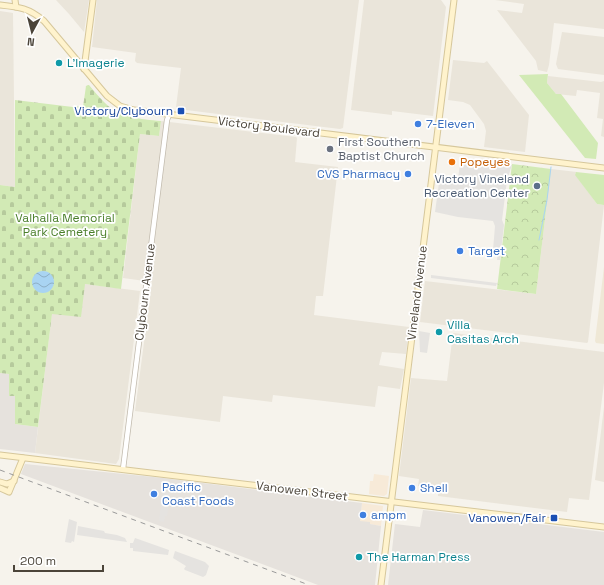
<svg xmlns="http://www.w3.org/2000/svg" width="604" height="585" font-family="'Space Grotesk',sans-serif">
<defs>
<pattern id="cemetery-stones" width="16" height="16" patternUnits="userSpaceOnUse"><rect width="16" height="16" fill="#d2eab5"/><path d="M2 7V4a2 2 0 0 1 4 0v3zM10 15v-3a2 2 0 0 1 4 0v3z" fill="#b6ca9c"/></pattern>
<pattern id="park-crowns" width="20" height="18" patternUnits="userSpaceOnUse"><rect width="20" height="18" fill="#d2eab5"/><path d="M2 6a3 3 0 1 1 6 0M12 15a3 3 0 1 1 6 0" fill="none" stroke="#b6ca9c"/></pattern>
<pattern id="water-waves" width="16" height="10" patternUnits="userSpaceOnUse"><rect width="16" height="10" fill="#a9d4f2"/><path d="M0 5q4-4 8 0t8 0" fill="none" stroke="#8caec5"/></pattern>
</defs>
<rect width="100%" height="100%" fill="#f6f3ec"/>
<g fill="#eae5da">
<path d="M56,0H89L84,32L69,14Z"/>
<path d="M97,0H359L343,128L340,129L178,109L176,107L181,68L137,63L135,61L136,53L92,47Z"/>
<path d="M364,0H441L446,7L433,116L392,111V115L351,110Z"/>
<path d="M495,0H604V29L554,23L549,65L547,72L538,70L536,61L497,10L522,13L524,4Z"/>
<path d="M0,11L13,13L15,187L0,185Z"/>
<path d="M562,32L604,37V75L558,69L556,64Z"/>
<path d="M453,60L484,63L487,61L529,115L525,152L484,147L486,131L484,124L470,105L463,102L448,100Z"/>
<path d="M548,76L601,82L604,81V137L601,136L603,119L597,118L600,93L577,90L576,96L556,94L547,83Z"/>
<path d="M161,121L296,137L297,138L295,162L338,167L323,296H316L314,315L409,327L406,354L382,352L379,365L404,369L400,389L378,386L375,407L273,395L272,402L223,396L220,422L135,411L152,282L123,278L140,134L159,136Z"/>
<path d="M551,169L577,172L575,174L597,204L604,205L588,342L587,343L420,322L425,281L536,294Z"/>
<path d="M85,284L140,291L119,459L116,464L35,453L52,313Z"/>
<path d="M453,333L604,352V383L589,500L569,498L567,512L438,496V489L418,486L419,479L399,476L411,378L447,381Z"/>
<path d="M604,407V482L595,480Z"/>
</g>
<g fill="#f7ead8">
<path d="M374,474L389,476L387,494L384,496L369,494L370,481H373Z"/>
<path d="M362,503L383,506L381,526L369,524L360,521Z"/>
</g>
<g fill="#e6e2dd">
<path d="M0,373L9,374V396H15V424L38,427L35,453L0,449Z"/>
<path d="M25,464L163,478L362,503L360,521L370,522V524L381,526L375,585H318L21,474Z"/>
<path d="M423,510L604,532V585H388L395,524L420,527Z"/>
</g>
<path fill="#efe8d6" d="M604,267V344L596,343L595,341Z"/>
<g fill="#d2eab5">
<path d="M548,74L547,83L556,94H561L598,143L596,159L585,158L519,75Z"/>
<path d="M576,172L604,175V205L597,204L575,175Z"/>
</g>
<path fill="url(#cemetery-stones)" d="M88,85H89C94,91 99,97 104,102C119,118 141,119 161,121L159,136L140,134L121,289L85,284L81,317L52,314L38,427L15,424V396H9V374L0,373V185L15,187V100L73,107L76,106L83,107L86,86Z"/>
<path fill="url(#park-crowns)" d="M512,164L551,169L536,294L497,289Z"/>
<g fill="#e5e3e0">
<path d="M461,158L512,165L507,180L502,220L504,225L500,260H497L498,251L493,250L495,226L493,221L458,217L435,212L440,176L458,178Z"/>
<path d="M431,275L497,283L496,286L431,278Z"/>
<path d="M419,331L430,333L427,353L420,352Z"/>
<path d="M164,479L168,480V487L171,488L167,516H165L164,522L159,521Z"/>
<path d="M69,519L77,522L74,542L72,541L71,543L65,542Z"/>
<path d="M78,526L104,531L105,533L117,535L125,538L127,542L77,535Z"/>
<path d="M135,538L169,550L168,555L133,551V548H130V543H133Z"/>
<path d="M175,551L205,562L209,566L206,575L203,577L185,570L184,569L186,566L173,558Z"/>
</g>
<circle fill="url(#water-waves)" cx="43" cy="282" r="11"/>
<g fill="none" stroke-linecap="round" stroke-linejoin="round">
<path stroke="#a9d4f2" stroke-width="1" d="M539,240L547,200L551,167"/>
<defs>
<path id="tertiary" d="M123,469L167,120L169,115"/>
<g id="secondary">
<path d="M15,0L16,7"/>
<path d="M0,5C19,7 29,8 44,21L107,96L120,106L134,110L604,168"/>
<path d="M84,69L93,0"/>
<path d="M0,455L604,527"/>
<path d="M0,482L7,484L14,481"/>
<path d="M0,488L9,492L23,458"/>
<path d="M381,585L454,0"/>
</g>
</defs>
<use href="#tertiary" stroke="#c2bbae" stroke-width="6"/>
<use href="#secondary" stroke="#d6c79b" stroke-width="7"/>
<use href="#tertiary" stroke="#fff" stroke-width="4.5"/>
<use href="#secondary" stroke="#fff3cd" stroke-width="5"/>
<path stroke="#9a9a9a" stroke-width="1" stroke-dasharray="5 5" stroke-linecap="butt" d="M0,470L309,585"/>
</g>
<g fill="#0f9aa8" stroke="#fff" stroke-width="1.5">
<circle cx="59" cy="63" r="4"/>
<circle cx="439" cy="332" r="4"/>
<circle cx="359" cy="557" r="4"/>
</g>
<g fill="#1a4fb4" stroke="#fff" stroke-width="1.5">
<rect x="177" y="107" width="8" height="8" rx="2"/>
<rect x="550" y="514" width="8" height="8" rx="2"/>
</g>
<g fill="#3f7fe0" stroke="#fff" stroke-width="1.5">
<circle cx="418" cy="124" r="4"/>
<circle cx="408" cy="174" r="4"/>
<circle cx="460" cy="251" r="4"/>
<circle cx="412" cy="488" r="4"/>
<circle cx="154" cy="494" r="4"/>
<circle cx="363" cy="515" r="4"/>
</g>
<circle fill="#6b7280" stroke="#fff" stroke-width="1.5" cx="330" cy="149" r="4"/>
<circle fill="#e8710a" stroke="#fff" stroke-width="1.5" cx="452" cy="162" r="4"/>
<circle fill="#5c6f8a" stroke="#fff" stroke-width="1.5" cx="537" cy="186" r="4"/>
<g text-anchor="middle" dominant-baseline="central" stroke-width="3.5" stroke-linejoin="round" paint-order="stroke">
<g font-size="12" fill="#0d838f" stroke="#fff" text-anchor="start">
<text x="67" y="63">L'Imagerie</text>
<text x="447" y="325">Villa<tspan x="447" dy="14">Casitas Arch</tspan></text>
<text x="367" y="557">The Harman Press</text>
</g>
<g font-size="12" fill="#164399" stroke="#fff" text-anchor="end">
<text x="173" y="111">Victory/Clybourn</text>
<text x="546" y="518">Vanowen/Fair</text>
</g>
<g font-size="12" fill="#366cbe" stroke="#fff" text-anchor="start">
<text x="426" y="124">7-Eleven</text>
<text x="400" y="174" text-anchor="end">CVS Pharmacy</text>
<text x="468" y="251">Target</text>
<text x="162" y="487">Pacific<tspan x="162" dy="14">Coast Foods</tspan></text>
<text x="420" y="488">Shell</text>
<text x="371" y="515">ampm</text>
</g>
<g font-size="12" fill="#4b4439" stroke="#fff">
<text transform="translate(269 127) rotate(7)">Victory Boulevard</text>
<text transform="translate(145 292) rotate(-83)">Clybourn Avenue</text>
<text transform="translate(417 293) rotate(-83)">Vineland Avenue</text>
<text transform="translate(302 491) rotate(7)">Vanowen Street</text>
</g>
<g font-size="12" fill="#5b616d" stroke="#fff" text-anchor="start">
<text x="338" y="142">First Southern<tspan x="338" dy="14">Baptist Church</tspan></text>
</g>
<g font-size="12" fill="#c56008" stroke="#fff" text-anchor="start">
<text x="460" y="162">Popeyes</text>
</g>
<g font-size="12" fill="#4e5e75" stroke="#fff" text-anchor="end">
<text x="529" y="179">Victory Vineland<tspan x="529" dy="14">Recreation Center</tspan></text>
</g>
<g font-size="12" fill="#4a7f2a" stroke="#fff">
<text x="65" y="218">Valhalla Memorial<tspan x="65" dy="14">Park Cemetery</tspan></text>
</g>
</g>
<g transform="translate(32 32) rotate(187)" stroke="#ffffff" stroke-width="3" paint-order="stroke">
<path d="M0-3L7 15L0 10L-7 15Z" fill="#4b4439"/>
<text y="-6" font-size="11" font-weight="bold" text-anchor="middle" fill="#4b4439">N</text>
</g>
<path d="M14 565v6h89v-6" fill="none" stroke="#4b4439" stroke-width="2"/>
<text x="20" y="565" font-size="12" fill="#4b4439" stroke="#ffffff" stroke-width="3" paint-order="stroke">200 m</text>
</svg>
